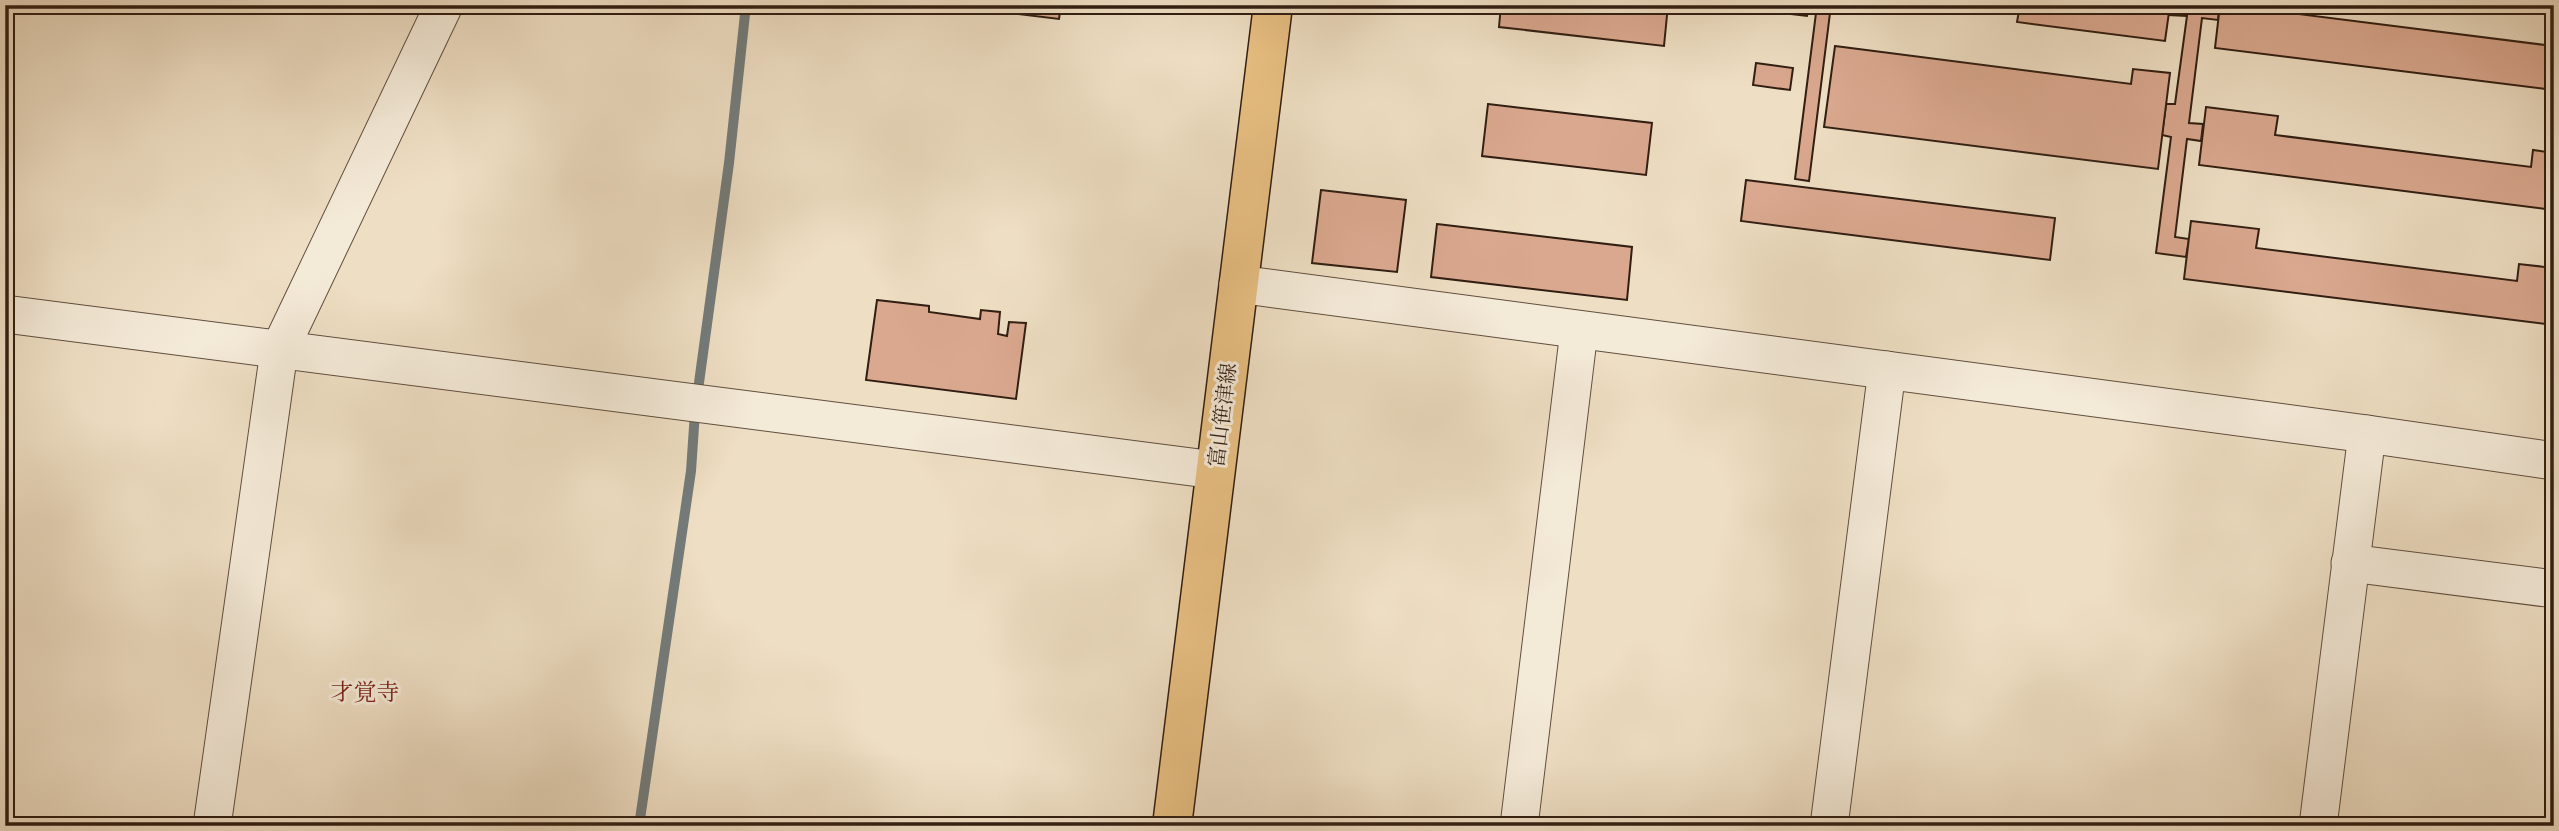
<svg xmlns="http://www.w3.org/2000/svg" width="2559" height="831" font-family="'Libre Caslon Text','Noto Serif JP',serif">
<rect width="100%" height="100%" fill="#eedec3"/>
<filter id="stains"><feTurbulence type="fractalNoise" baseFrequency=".00286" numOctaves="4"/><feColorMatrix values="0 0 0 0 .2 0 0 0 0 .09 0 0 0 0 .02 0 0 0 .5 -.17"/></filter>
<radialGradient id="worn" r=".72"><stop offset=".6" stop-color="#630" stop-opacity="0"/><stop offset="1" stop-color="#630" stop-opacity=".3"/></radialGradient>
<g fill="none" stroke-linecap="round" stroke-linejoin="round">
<path stroke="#737b7a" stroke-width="10" d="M639,826L691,471L695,412L729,163L746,5"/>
</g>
<g fill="#daa88f" stroke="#311e12" stroke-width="2">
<path d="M945,5H1061L1059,19Z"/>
<path d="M1501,5H1668L1664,46L1499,27Z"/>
<path d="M1766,5H1809L1807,16L1765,11Z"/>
<path d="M1817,5H1831L1809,181L1795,179Z"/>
<path d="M2020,5H2170L2165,41L2017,22Z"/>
<path d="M2170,5H2220L2218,20L2202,18L2189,123L2203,124L2201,141L2187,139L2175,237L2189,239L2186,257L2156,253L2171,137L2162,135L2166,104H2175L2187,16L2169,15Z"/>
<path d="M2220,5H2291L2290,13L2545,45L2547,28L2554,29V90L2215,48Z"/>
<path d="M1835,46L2131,84L2133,69L2170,73L2158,169L1824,127Z"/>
<path d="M1756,63L1793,68L1790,90L1753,85Z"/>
<path d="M1488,104L1652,123L1646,175L1482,156Z"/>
<path d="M2206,107L2278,116L2275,135L2531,167L2533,150L2554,153V210L2199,165Z"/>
<path d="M1746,180L2055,218L2050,260L1741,221Z"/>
<path d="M1321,190L1406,200L1397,272L1312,263Z"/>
<path d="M2191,221L2259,229L2256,248L2517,281L2519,264L2554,268V325L2184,279Z"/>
<path d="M1437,224L1632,247L1627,300L1431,277Z"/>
<path d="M877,300L929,306V312L980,319L981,310L1000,312L998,334L1007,336L1009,322L1026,323L1016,399L866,380Z"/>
</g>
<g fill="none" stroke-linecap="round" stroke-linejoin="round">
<defs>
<g id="minor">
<path d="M1238,284L2367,434L2554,461"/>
<path d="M5,314L1215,470"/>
<path d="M2350,563L2554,589"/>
<path d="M212,826L279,351L444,5"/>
<path d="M1519,826L1579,331"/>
<path d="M1829,826L1887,370"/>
<path d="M2318,826L2367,434"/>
</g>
<path id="major" d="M1172,826L1273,5"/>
</defs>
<use href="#minor" stroke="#604e3e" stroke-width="39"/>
<use href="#major" stroke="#311e12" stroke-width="41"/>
<use href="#minor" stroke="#f4ead8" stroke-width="37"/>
<use href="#major" stroke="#e7bf82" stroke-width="38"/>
</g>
<g text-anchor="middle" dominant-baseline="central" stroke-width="6" stroke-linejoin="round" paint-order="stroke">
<g font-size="21" fill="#311e12" stroke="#f4ead8">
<text transform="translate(1222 415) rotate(-83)">富山笹津線</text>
</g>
<g font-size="23" fill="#7a1f14" stroke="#f4ead8">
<text x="365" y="692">才覚寺</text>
</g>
</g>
<rect width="2559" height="831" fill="none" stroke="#eedec3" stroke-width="28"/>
<rect x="7" y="7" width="2545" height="817" fill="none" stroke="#311e12" stroke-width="3.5"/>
<rect x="14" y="14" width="2531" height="803" fill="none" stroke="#311e12" stroke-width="2"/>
<rect width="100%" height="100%" filter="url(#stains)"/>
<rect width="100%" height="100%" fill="url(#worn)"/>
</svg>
